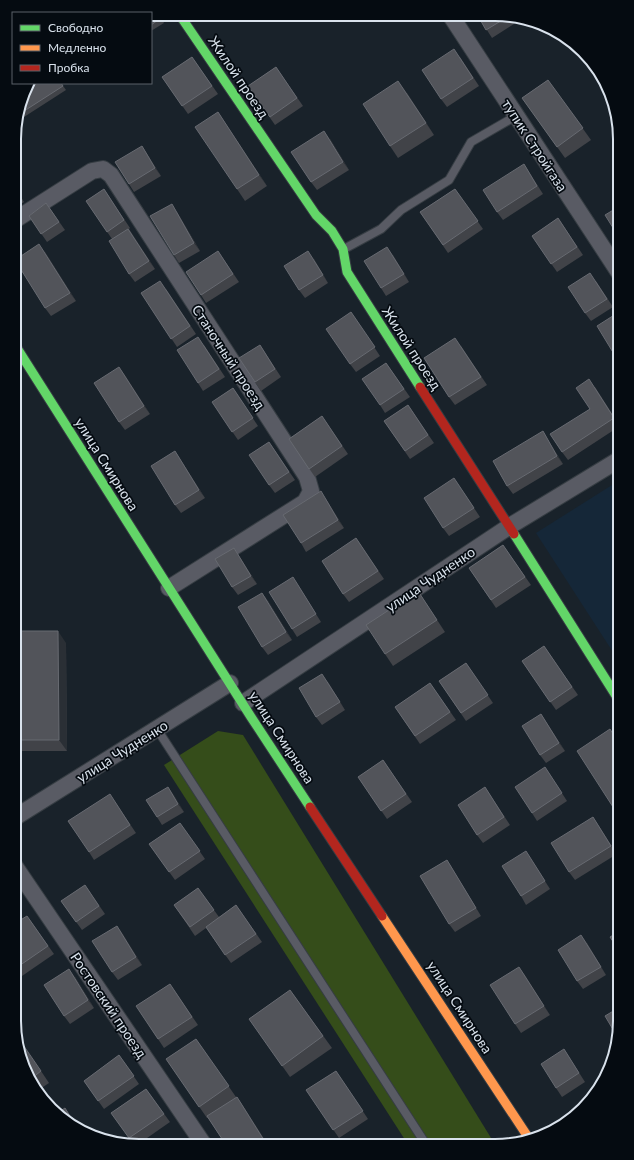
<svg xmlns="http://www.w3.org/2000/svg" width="634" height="1160" font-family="Lato,sans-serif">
<rect width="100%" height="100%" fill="#19222a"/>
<path fill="#152738" d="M620,480V663L536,533Z"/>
<path fill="#354d1a" d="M218,731L243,735L496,1146H409L164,765Z"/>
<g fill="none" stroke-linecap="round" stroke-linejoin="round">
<defs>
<g id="lane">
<path d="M344,249L381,229L401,210L449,180L471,142L516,116"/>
<path d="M157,729L427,1146"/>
</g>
<g id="street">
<path d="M451,16L620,274"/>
<path d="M15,220L92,171L103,169L111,175L307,477L311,491L305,502L169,588"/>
<path d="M243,703L510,526L620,459"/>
<path d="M14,818L230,683"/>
<path d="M14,865L204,1145"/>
</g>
<g id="fast">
<path d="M179,14L316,215L332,231L343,249L347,272L420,387"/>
<path d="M15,345L251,717L310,807"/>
<path d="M514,534L620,702"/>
</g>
<path id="slow" d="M382,916L530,1140"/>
<g id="jam">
<path d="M420,387L514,534"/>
<path d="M310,807L382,916"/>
</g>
</defs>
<use href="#lane" stroke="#363d43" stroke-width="10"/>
<use href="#street" stroke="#363d43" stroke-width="18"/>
<use href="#fast" stroke="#363d43" stroke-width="11"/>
<use href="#slow" stroke="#363d43" stroke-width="11"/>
<use href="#jam" stroke="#363d43" stroke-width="11"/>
<use href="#lane" stroke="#595b64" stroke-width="8"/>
<use href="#street" stroke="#595b64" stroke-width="16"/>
<use href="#fast" stroke="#63d668" stroke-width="9"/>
<use href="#slow" stroke="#ff974d" stroke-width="9"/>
<use href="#jam" stroke="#b3261e" stroke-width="9"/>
</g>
<g fill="#414348">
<path d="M151,14H159L164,23L151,31Z"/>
<path d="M478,16H509L514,24L492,38Z"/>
<path d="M192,57L218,94L188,114L162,77Z"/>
<path d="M460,57L479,86L447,107L441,99Z"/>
<path d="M276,67L303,106L275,125L248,86Z"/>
<path d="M548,80L591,140L565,158L522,98Z"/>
<path d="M61,83L66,90L24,117L19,109Z"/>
<path d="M407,93L434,135L398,158L390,146Z"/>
<path d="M218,112L267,186L245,201L237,189Z"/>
<path d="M330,139L349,170L317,190L311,182Z"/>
<path d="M142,146L161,176L134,192L129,184Z"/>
<path d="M524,164L543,194L503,220L497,212Z"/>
<path d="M15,187L24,202L15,208Z"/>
<path d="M104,189L130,228L129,229L155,269L135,282L129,274L112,239L86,201Z"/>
<path d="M455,189L483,229L448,253L420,212Z"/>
<path d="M46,203L65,230L47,242L29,216Z"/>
<path d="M177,212L200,251L179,263L174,255Z"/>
<path d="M558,218L583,255L557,272L532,236Z"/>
<path d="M218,251L239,282L206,303L201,295Z"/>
<path d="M45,252L76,301L51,316L45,308Z"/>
<path d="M393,255L409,282L386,296L381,288Z"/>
<path d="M314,259L328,283L305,298L299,290Z"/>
<path d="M596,281L613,307L591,321L585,313Z"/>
<path d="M166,289L196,334L177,347L141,293Z"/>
<path d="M351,312L380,356L356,372L350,364Z"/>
<path d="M620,312V361L614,354Z"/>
<path d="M204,345L225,377L203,391L198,383Z"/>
<path d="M260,345L281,377L261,391L255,382Z"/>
<path d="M461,346L487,385L455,405L449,397Z"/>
<path d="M386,363L410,397L385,413L380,405Z"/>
<path d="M119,367L150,414L125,430L119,422Z"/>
<path d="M595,387L620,426L568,460L562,452L590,409Z"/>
<path d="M233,388L258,426L238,440L212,402Z"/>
<path d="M408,405L434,443L410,459L384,421Z"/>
<path d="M322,416L348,454L315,477L289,439Z"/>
<path d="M543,431L548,440L563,464L513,494L507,486Z"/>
<path d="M269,442L295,480L275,493L269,485Z"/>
<path d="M175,451L205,498L181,513L175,505Z"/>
<path d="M460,487L480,517L449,536L443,528Z"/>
<path d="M326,499L344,528L306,552L301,543Z"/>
<path d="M356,538L384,579L349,602L343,594Z"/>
<path d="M503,545L531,585L496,608L469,568Z"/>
<path d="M234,548L257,584L238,595L232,587Z"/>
<path d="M298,585L321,622L297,637L292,629Z"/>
<path d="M418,591L445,632L393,666L385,654Z"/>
<path d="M262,593L268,601L292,640L268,655L262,647Z"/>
<path d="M14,631L66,643L67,751H21L14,741Z"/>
<path d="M544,646L578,695L556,710L522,661Z"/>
<path d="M466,663L493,703L466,721L439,681Z"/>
<path d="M328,682L345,710L322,725L316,717Z"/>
<path d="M430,683L456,720L420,744L395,707Z"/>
<path d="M541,714L565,751L546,763L540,755Z"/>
<path d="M620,744V817L613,807Z"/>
<path d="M383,760L412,802L387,819L358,777Z"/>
<path d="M545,767L567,801L537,821L532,813Z"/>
<path d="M168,787L184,812L162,825L157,817Z"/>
<path d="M485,787L510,825L483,843L477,835Z"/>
<path d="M115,802L136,833L94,860L89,852Z"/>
<path d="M593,817L617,854L575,880L569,872Z"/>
<path d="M180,823L205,859L175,880L149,844Z"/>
<path d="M531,859L550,889L526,905L521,896Z"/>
<path d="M447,860L452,868L481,916L455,932L449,924Z"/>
<path d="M85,885L105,914L82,930L61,901Z"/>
<path d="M198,888L219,917L236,905L262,942L231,963L206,928L195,936L174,905Z"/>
<path d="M27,916L54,954L22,976L14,965Z"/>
<path d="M117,926L142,965L118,980L112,972Z"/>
<path d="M587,943L606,975L583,989L577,981Z"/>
<path d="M519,967L550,1015L521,1033L515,1024Z"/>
<path d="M75,977L94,1008L70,1024L64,1016Z"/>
<path d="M170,984L198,1025L164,1048L136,1006Z"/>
<path d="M290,990L332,1048L290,1077L249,1019Z"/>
<path d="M196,1039L236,1097H237L245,1109L268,1145H226L208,1118H207L166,1059Z"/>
<path d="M564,1049L585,1082L562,1097L556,1088Z"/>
<path d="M119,1055L139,1084L104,1109L84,1081Z"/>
<path d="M21,1061L41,1071L49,1083L40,1089Z"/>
<path d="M336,1071L368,1119L339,1138L306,1090Z"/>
<path d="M146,1089L170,1122L137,1145H134L111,1113Z"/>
</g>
<g fill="#2a2f35">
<path d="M398,81L407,93L434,135Z"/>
<path d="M218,112L226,124L267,186L259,175Z"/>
<path d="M324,131L330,139L349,170L343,162Z"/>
<path d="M142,146L147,154L161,176L155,168Z"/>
<path d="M172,204L177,212L200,251L194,243Z"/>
<path d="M128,229L134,237L155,269L149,261Z"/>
<path d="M39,244L45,252L76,301L70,293Z"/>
<path d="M387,247L393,255L409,282L404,274Z"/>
<path d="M308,251L314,259L328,283Z"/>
<path d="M119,367L125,375L150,414L144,406Z"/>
<path d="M543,431L548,440L563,464L557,456Z"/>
<path d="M175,451L180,459L205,498L199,490Z"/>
<path d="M321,491L326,499L344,528L338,520Z"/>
<path d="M234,548L239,556L257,584L251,576Z"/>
<path d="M262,593L268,601L292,640L286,632Z"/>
<path d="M58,631L66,643L67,751L59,740Z"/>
<path d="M322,674L328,682L345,710L340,702Z"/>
<path d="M541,714L546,722L565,751L559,743Z"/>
<path d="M168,787L174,795L184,812L178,804Z"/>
<path d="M593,817L598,825L617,854L611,846Z"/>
<path d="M117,926L123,934L142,965L136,957Z"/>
<path d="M581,935L587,943L606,975Z"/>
<path d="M519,967L525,975L550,1015L544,1006Z"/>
<path d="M69,969L75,977L94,1008L88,1000Z"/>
<path d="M237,1097L245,1109L268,1145H267Z"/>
</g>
<g fill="#52545a" stroke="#676a71">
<path d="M151,14H158L161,18L151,25Z"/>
<path d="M478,16H509L486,30Z"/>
<path d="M454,49L473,78L441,99L422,70Z"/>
<path d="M192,57L212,86L182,106L162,77Z"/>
<path d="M276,67L297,98L270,117L248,86Z"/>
<path d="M548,80L583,128L557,147L522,98Z"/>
<path d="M398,81L426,123L390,146L363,104Z"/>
<path d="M28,83H61L63,86L21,113L19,109Z"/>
<path d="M218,112L259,175L237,189L195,127Z"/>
<path d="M324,131L343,162L311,182L291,152Z"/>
<path d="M142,146L155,168L129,184L115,162Z"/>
<path d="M524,164L537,186L497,212L483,190Z"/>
<path d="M15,187L19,194L15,196Z"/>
<path d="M104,189L124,220L107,232L86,201Z"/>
<path d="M455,189L478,221L443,245L420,212Z"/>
<path d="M46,203L59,222L41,234L29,216Z"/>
<path d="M172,204L194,243L174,255L150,216Z"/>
<path d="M620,206V239L605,215Z"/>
<path d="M558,218L577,247L551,264L532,236Z"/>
<path d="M128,229L149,261L129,274L109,241Z"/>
<path d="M39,244L70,293L45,308L15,260Z"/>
<path d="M387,247L404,274L381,288L364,261Z"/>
<path d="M218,251L233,274L201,295L186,272Z"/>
<path d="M308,251L323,275L299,290L284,266Z"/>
<path d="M590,273L607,299L585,313L568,287Z"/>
<path d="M160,281L190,326L171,339L141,293Z"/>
<path d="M351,312L375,347L350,364L326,329Z"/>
<path d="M619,312L620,350L614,354L597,326Z"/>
<path d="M198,337L219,369L198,383L177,350Z"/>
<path d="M455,338L481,377L449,397L424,358Z"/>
<path d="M260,345L275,369L255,382L239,358Z"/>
<path d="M386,363L404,389L380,405L362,379Z"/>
<path d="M119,367L144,406L119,422L94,383Z"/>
<path d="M589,379L614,418L562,452L550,434L590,409L576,388Z"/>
<path d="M233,388L253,418L232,432L212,402Z"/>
<path d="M408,405L428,435L405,451L384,421Z"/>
<path d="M322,416L342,446L309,469L289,439Z"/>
<path d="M543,431L557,456L507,486L493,461Z"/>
<path d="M269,442L289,472L269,485L249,455Z"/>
<path d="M175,451L199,490L175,505L151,466Z"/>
<path d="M454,478L474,508L443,528L424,498Z"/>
<path d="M321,491L338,520L301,543L283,515Z"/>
<path d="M356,538L378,571L343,594L322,561Z"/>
<path d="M503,545L525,577L491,600L469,568Z"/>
<path d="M234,548L251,576L232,587L215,559Z"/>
<path d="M293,577L316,614L292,629L269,592Z"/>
<path d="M418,591L437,620L385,654L366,625Z"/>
<path d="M262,593L286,632L262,647L238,607Z"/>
<path d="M14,631H58L59,740H14Z"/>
<path d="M544,646L572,687L550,702L522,661Z"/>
<path d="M466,663L488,695L461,713L439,681Z"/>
<path d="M322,674L340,702L316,717L299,688Z"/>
<path d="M430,683L450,712L415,736L395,707Z"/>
<path d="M541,714L559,743L540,755L522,726Z"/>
<path d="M610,729L620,745V803L613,807L577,751Z"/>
<path d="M383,760L406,794L381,811L358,777Z"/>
<path d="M545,767L562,793L532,813L515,787Z"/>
<path d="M168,787L178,804L157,817L146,800Z"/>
<path d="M485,787L504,817L477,835L458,805Z"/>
<path d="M110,794L130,825L89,852L68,821Z"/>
<path d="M593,817L611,846L569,872L551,843Z"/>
<path d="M180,823L200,851L169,872L149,844Z"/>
<path d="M526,851L545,881L521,896L502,866Z"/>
<path d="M447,860L476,908L449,924L420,876Z"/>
<path d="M85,885L99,906L76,922L61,901Z"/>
<path d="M198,888L214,910L190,927L174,905Z"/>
<path d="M236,905L256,934L225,955L206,927Z"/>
<path d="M27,916L48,946L16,968L14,965V924Z"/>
<path d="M117,926L136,957L112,972L92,941Z"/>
<path d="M620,931V952L610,937Z"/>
<path d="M581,935L601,967L577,981L558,950Z"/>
<path d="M519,967L544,1006L515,1024L490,985Z"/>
<path d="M69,969L88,1000L64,1016L44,985Z"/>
<path d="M170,984L192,1017L158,1039L136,1006Z"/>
<path d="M290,990L323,1036L282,1066L249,1019Z"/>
<path d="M620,1007V1029L618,1038L605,1016Z"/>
<path d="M17,1036L41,1071L32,1078L21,1061Z"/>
<path d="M196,1039L229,1086L199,1107L166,1059Z"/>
<path d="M564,1049L579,1073L556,1088L541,1064Z"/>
<path d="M119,1055L134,1076L98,1101L84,1081Z"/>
<path d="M336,1071L363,1111L333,1130L306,1090Z"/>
<path d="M146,1089L164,1114L129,1138L111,1113Z"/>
<path d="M237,1097L267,1145H226L207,1116Z"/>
<path d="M65,1108L78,1129L56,1114Z"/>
</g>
<g text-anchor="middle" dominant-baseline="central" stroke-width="3.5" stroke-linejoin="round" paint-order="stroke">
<g font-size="14" fill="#d9e2ec" stroke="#050b11">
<text transform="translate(239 77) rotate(56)">Жилой проезд</text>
<text transform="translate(535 145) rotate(57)">тупик Стройгаза</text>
<text transform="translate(412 348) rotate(57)">Жилой проезд</text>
<text transform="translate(229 357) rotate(57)">Станочный проезд</text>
<text transform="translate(107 464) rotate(58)">улица Смирнова</text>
<text transform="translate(430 579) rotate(-34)">улица Чудненко</text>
<text transform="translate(282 737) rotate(57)">улица Смирнова</text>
<text transform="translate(122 751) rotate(-32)">улица Чудненко</text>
<text transform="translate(109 1005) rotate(56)">Ростовский проезд</text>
<text transform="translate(460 1007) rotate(57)">улица Смирнова</text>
</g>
</g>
<path d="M0 0H634V1160H0ZM139 21H495A118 118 0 0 1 613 139V1021A118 118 0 0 1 495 1139H139A118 118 0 0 1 21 1021V139A118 118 0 0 1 139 21Z" fill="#050b11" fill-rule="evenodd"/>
<path fill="none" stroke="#d9e2ec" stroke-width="2" d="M139 21H495A118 118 0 0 1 613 139V1021A118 118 0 0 1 495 1139H139A118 118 0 0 1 21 1021V139A118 118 0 0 1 139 21Z"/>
<rect x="12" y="12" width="140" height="72" fill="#050b11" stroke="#5a6169"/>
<rect x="20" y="25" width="20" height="6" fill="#63d668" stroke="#5a6169"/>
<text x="48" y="32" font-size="12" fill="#d9e2ec">Свободно</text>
<rect x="20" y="45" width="20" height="6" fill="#ff974d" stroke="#5a6169"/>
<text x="48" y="52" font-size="12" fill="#d9e2ec">Медленно</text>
<rect x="20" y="65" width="20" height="6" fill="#b3261e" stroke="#5a6169"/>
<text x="48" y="72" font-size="12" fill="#d9e2ec">Пробка</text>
</svg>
